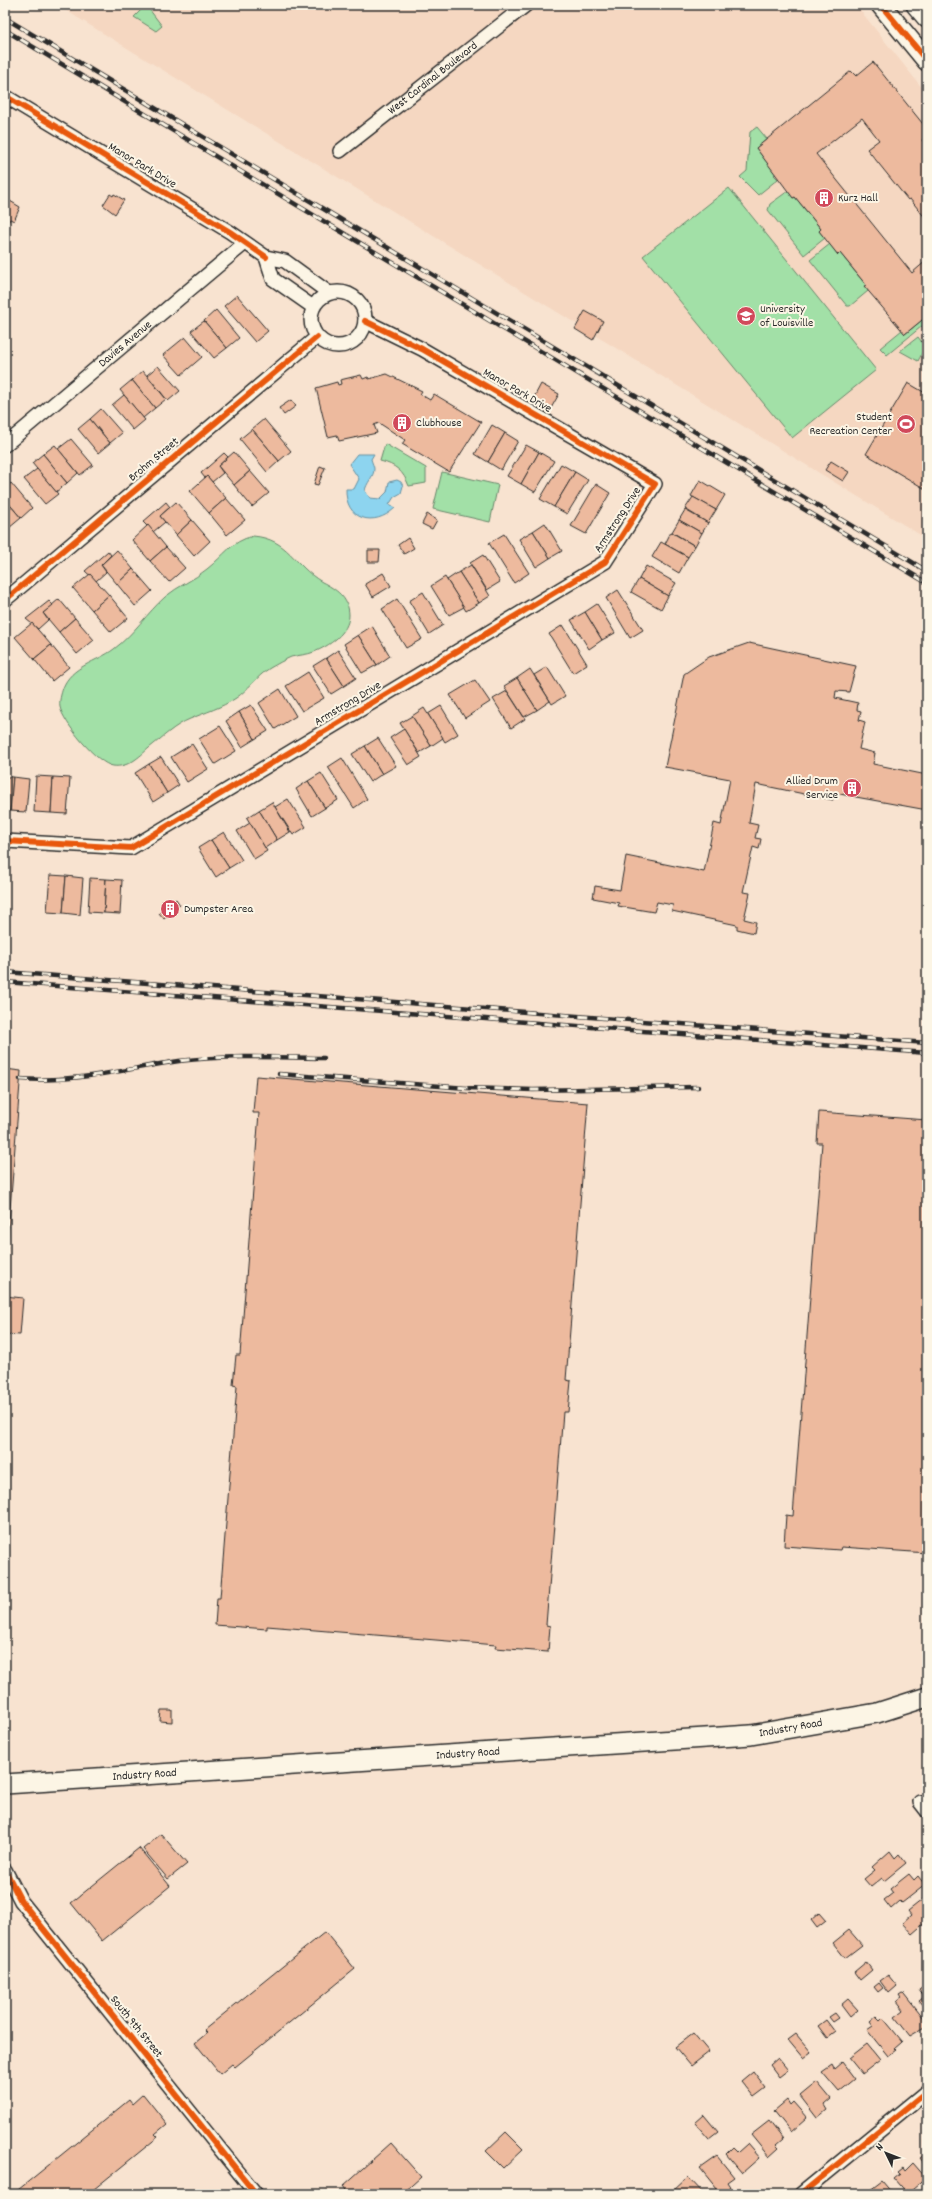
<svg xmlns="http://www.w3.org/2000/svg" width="932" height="2199" font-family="Dekko,sans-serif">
<rect width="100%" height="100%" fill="#f8e3d0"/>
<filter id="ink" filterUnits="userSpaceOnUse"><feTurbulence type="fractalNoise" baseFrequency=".025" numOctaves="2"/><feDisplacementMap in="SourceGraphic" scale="8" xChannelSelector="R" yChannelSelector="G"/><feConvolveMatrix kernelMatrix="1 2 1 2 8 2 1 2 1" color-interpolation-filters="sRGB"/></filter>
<g filter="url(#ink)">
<path fill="#f5d7c1" d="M57,5H856L927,94V539Z"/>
<g fill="#a2e0a7" stroke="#668669">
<path d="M146,5L162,26L156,31L134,17Z"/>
<path d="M757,127L767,139L756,148L776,173L774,175L778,179L758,195L740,177L747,171L750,132Z"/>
<path d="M729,188L876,370L792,438L643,256Z"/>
<path d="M788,191L793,198L795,197L821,229L819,231L825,238L804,255L768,210L770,204Z"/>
<path d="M830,244L838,255L840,253L866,285L868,291L850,306H847L810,260Z"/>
<path d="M927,316V322L887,355L880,348L902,330L905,334Z"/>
<path d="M918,337C926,347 924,350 918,361L900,351Z"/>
<path d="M385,444L426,468V483L409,486C403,471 396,465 380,461Z"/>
<path d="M442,472L498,485L490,522L433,509Z"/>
<path d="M253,536C289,539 293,565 322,582C336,589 349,598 349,615C349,633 329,646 314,652C307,655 298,655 291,657C284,660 277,664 270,668C257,676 248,690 236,698C221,708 206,712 190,719C175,725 162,738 149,748C139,757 128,768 113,766C97,764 63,722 60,707C59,701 61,694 63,688C71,666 97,662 114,649C134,634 147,613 165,597C178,586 194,580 207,569C225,555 230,542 253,536Z"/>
</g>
<path fill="#8dd4ef" stroke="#6690a1" d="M357,454H374L371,459C372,463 374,466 374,469C374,477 366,483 365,491L370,498L380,499L387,492L389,482L397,480L401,482L403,486L401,493L394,497L389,505L395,508C374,528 345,520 346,489H354L359,479L349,464Z"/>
<g fill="#edba9e" stroke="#2b2b2b">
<path d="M873,62L927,129V136L922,140L927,146V220L910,199L908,200L867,149L879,140L862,118L816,154L912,273L927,260V316L905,334L864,286L866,285L840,253L838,255L819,231L821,229L795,197L793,198L756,148L851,71L856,76Z"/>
<path d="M110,194L113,196L114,194L124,200L115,214L103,205Z"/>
<path d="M5,198L20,207L14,221L10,219L5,228Z"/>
<path d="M237,295L268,331L255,342L224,306Z"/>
<path d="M216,310L239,338L227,348L204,321Z"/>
<path d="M585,311L603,321L593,340L575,329Z"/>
<path d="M204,321L227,348L214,358L191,331Z"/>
<path d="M185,337L202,357L181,375L163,355Z"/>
<path d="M158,366L180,391L168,401L147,375Z"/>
<path d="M143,371L166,399L155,408L132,380Z"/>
<path d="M387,374L422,391L420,394L430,400L434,394L481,422L449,472L402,444L405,440L379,423L374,425L377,433L339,441L337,435L328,437L316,388L337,382L338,385L341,384L340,380L361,375L363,379L368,377L369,379Z"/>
<path d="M132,380L155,408L143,418L120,390Z"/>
<path d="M908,383L927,394V490L866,454Z"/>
<path d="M541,384L559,394L550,410L532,401Z"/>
<path d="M124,395L145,420L133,430L112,405Z"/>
<path d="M291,400L296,406L284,415L279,408Z"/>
<path d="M101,409L122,433L110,443L90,419Z"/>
<path d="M90,419L110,443L98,453L78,429Z"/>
<path d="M264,419L291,451L279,461L252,429Z"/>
<path d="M492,425L505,433L488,462L475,454Z"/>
<path d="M252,429L279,461L267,472L240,439Z"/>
<path d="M505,433L518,441L501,470L488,462Z"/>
<path d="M71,439L93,465L80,475L58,449Z"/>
<path d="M55,445L78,473L67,483L43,454Z"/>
<path d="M526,445L539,452L521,484L507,476Z"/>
<path d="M234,452L250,471L234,485L218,466Z"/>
<path d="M539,452L554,461L535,492L521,484Z"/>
<path d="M224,453L228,457L218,466L223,473L212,482L207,476L205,478L201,473Z"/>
<path d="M43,454L67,483L56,492L32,463Z"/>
<path d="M831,461L849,472L843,481L825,470Z"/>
<path d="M561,464L575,472L554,507L540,499Z"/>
<path d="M320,466L325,468L318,485L314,484Z"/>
<path d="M37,469L58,494L45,504L24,479Z"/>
<path d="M250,471L269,493L252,507L234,485Z"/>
<path d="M575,472L588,480L567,514L554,507Z"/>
<path d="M207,476L226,498L209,513L190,491Z"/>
<path d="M700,480L725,495L716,510L691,496Z"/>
<path d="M11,483L32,508L21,518L5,499V487Z"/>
<path d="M596,484L610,493L586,534L571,526Z"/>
<path d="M693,497L716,510L708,523L685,509Z"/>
<path d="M226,498L245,520L227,535L209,513Z"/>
<path d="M5,499L21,518L9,528L5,523Z"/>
<path d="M166,502L170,507L160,516L165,522L153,532L143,522Z"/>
<path d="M176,502L192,520L176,535L160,516Z"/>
<path d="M685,510L708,523L702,533L679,520Z"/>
<path d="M427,514L437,520L432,529L422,524Z"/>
<path d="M192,520L210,541L194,556L176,535Z"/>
<path d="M679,520L702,533L695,546L672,532Z"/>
<path d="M545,523L562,551L550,558L533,531Z"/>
<path d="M148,525L166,547L150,561L132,540Z"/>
<path d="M533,531L550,558L536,567L519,539Z"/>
<path d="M671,532L695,546L688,557L665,544Z"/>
<path d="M504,534L529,573L514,583L489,543Z"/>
<path d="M408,538L414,548L404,554L398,545Z"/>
<path d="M661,542L688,557L679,573L652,557Z"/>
<path d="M166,547L185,568L169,582L150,561Z"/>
<path d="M117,550L133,569L117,584L101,565Z"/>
<path d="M368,550H380L379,562H368Z"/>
<path d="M108,551L111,555L101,565L106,572L96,581L85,571Z"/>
<path d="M483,555L500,582L487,590L470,563Z"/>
<path d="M471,565L490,596L479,603L459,572Z"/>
<path d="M646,566L676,583L668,596L639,579Z"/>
<path d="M133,569L152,591L135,606L117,584Z"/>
<path d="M459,572L479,603L466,611L447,580Z"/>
<path d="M383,573L391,586L373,597L365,584Z"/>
<path d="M90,574L109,595L92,610L73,588Z"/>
<path d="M445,577L464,607L449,615L431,586Z"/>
<path d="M639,579L668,596L661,609L631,592Z"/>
<path d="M618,590L643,630L630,638L606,598Z"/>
<path d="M423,592L443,625L429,634L409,601Z"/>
<path d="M109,595L128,618L111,632L92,610Z"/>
<path d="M59,599L75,618L59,632L43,613Z"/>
<path d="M397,599L422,639L406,648L382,609Z"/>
<path d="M49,601L53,605L43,613L48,620L38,629L26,619Z"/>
<path d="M597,604L615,633L602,640L585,612Z"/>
<path d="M585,612L602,640L589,649L571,620Z"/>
<path d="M75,618L94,640L77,654L59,632Z"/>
<path d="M32,623L51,645L34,659L15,637Z"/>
<path d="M563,625L587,664L573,673L549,634Z"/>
<path d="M372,626L390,656L377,665L358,635Z"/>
<path d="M358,635L377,665L362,673L344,644Z"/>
<path d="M749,643L856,666L849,692L836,691L835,698L858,703L857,710L861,711L859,720L865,722L859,749L875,753L873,764L927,775V810L834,793L833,800L756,784L749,823L758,825L755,838L761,839L759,849L753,847L743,892L750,893L744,919L756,922L754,933L737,929V925L672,911L673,905L657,902L654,912L618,906L619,903L593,898L595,886L620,890L626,856L704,872L714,823L721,825L730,779L665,767L684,674L709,657Z"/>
<path d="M51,645L69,667L52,681L34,659Z"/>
<path d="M338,650L356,678L344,686L326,658Z"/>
<path d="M326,658L344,686L331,694L313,666Z"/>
<path d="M547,667L565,696L552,704L534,675Z"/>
<path d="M530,669L550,701L537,710L517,678Z"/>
<path d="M308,672L324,698L302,711L286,686Z"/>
<path d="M517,678L537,710L524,717L504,686Z"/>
<path d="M475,680L490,702L465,718L450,695Z"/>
<path d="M280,689L296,716L275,729L259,703Z"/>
<path d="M507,691L525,719L511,728L493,699Z"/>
<path d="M251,705L268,731L255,739L239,712Z"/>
<path d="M441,706L458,734L445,742L428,714Z"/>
<path d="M424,708L443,738L431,746L412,716Z"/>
<path d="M239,712L255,739L242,747L226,721Z"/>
<path d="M412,716L431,746L419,753L400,723Z"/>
<path d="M220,726L236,751L215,764L199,739Z"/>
<path d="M404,729L421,757L408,765L390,738Z"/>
<path d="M378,738L396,766L382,774L365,746Z"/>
<path d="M192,744L208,769L187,782L171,757Z"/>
<path d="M365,746L382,774L370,782L352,754Z"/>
<path d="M161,757L179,785L167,793L149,764Z"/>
<path d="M342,758L367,799L354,808L328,767Z"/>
<path d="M149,764L167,793L153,802L135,773Z"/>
<path d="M321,773L338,800L325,808L308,781Z"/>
<path d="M36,776L53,777L51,813L34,812Z"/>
<path d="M5,777H13L10,811H5Z"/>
<path d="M13,777L29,779L26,812L10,811Z"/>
<path d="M53,777L70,778L67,814L51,813Z"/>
<path d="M308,781L325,808L312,816L296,789Z"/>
<path d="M288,799L306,827L293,835L275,807Z"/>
<path d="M272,802L290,832L277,840L259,810Z"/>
<path d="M259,810L277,840L265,848L247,818Z"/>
<path d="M250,823L267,851L254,859L237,831Z"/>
<path d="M224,832L242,860L229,868L211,840Z"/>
<path d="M211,840L229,868L216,877L198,848Z"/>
<path d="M50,875L66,876L63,913L47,912Z"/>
<path d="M66,876L83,878L80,915L63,913Z"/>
<path d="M90,878L106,879L104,913L88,912Z"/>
<path d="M106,879L122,880L120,914L104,913Z"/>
<path d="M176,899L180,905L164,919L159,913Z"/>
<path d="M5,1069L21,1071L5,1272Z"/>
<path d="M256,1076L588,1103L566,1380L571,1381L568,1412H563L546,1625L550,1626L548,1652L495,1648L496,1645L267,1626V1629L215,1625L217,1598H220L237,1386L233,1385L236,1355H240L259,1113H253Z"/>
<path d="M819,1112L927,1120V1553L841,1547L840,1550L784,1546L786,1515L793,1516L822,1143H817Z"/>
<path d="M5,1296L23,1298L20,1335L5,1334Z"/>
<path d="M161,1710H172V1722L160,1721Z"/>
<path d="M161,1834L187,1864L168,1879L143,1849Z"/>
<path d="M139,1848L170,1886L102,1941L71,1903Z"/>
<path d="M890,1851L895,1858L899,1854L906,1863L884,1881L882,1878L871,1887L864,1879L875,1870L872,1867Z"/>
<path d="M909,1874L914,1880L918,1876L925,1885L902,1903L900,1901L891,1909L884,1900L893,1893L890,1889Z"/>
<path d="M927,1896V1921L912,1934L902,1923L911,1915L908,1911Z"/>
<path d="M819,1913L826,1921L817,1928L811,1920Z"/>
<path d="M849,1930L862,1945L845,1958L833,1943Z"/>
<path d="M325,1932L355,1969L235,2067L232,2064L220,2074L195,2043L207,2033L204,2030Z"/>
<path d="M866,1962L872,1970L860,1980L854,1972Z"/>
<path d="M888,1975L897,1986L889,1993L880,1981Z"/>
<path d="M879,1983L883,1988L878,1992L874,1987Z"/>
<path d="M926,1985L927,1986V2011L919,2001L924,1997L919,1990Z"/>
<path d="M902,1993L905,1994L927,2022V2026L910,2036L895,2017L904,2010L897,2001L901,1998L899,1995Z"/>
<path d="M848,1999L858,2010L850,2017L841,2005Z"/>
<path d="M835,2013L839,2018L833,2022L829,2017Z"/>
<path d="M876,2017L880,2021L883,2018L902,2041L894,2048L896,2050L888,2056L867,2030L873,2026L870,2022Z"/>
<path d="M826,2020L835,2032L827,2038L818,2026Z"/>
<path d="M693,2033L709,2052L691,2066L675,2047Z"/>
<path d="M796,2034L811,2052L803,2058L788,2040Z"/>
<path d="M867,2044L880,2060L862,2074L849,2058Z"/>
<path d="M778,2058L788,2070L779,2077L770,2065Z"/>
<path d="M842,2062L855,2079L839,2092L822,2072L832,2065L834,2069Z"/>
<path d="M753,2071L766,2088L754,2097L741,2081Z"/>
<path d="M817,2082L831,2099L824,2105L827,2110L817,2118L800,2096Z"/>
<path d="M143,2094L167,2124L155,2134L158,2137L88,2194H13L129,2100L132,2104Z"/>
<path d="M787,2100L790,2105L793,2102L807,2118L791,2132L774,2111Z"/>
<path d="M704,2115L718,2132L709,2139L695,2123Z"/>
<path d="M769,2121L783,2139L776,2145L779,2148L769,2157L751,2135Z"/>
<path d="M506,2132L523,2149L503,2168L486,2151Z"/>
<path d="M391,2143L421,2177L402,2194H342L346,2190L343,2186Z"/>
<path d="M747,2144L759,2158L742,2173L726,2154L733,2147L738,2152Z"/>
<path d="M927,2153V2167L920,2158Z"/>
<path d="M717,2156L734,2177L727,2182L731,2188L724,2194H721L700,2168Z"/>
<path d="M913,2163L926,2178L907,2194L894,2179L900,2174L898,2172L903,2168L905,2171Z"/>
<path d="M688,2177L704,2194L672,2192Z"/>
<path d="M882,2181L893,2194H865Z"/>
</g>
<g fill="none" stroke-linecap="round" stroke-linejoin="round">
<defs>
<g id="minor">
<path d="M5,96L230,232L266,257"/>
<path id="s1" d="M340,151L526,5"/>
<circle cx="338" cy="319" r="27"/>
<path d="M313,307L273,279L266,257L285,261L329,293"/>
<path id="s2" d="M5,445L245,243"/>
<path d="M5,600L317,337"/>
<path d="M5,841L131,848L605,562L655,484L422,349L365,321"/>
<path d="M920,1802L927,1811"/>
<path d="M5,1870L21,1901L256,2194"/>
<path d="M801,2194L927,2091"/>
</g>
<g id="secondary">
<path d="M881,5L927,61"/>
<path d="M916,5L927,18"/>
<path id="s3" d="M5,1784L751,1735L877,1713L927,1697"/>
</g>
</defs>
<use href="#minor" stroke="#2b2b2b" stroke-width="16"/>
<use href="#secondary" stroke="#2b2b2b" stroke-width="22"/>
<use href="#minor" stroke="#fcf5e5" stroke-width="13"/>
<use href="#secondary" stroke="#fcf5e5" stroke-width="19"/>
<defs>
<g id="rail">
<path d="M5,18L927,571"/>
<path d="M5,30L927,583"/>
<path d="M5,972L927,1043"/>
<path d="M5,982L927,1053"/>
<path d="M279,1074L467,1088L533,1090L698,1087"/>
<path d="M20,1079C75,1083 125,1069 179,1061C227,1055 276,1057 324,1058"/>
</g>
</defs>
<use href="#rail" stroke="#2b2b2b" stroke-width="4.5"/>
<use href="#rail" stroke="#fcf5e5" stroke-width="3" stroke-dasharray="9" stroke-linecap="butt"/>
<defs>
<g id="cycleway">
<path d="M881,5L927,61"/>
<path d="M5,96L230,232L266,257"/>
<path d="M5,600L317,337"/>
<path d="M5,841L131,848L605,562L655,484L422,349L365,321"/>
<path d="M5,1870L21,1901L256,2194"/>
<path d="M801,2194L927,2091"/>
</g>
</defs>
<use href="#cycleway" stroke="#fcf5e5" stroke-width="8"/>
<use href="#cycleway" stroke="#e8590c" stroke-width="6"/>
</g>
</g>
<defs>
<symbol id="building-disc" viewBox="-11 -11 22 22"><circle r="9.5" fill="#d1495b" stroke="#fcf5e5"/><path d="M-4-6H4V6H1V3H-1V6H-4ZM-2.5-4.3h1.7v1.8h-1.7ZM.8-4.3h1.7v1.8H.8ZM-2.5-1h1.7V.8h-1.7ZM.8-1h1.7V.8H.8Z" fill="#fff"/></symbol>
<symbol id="university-disc" viewBox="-11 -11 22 22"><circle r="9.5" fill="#d1495b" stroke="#fcf5e5"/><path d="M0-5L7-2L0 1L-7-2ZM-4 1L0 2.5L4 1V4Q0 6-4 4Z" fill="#fff"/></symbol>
<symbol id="stadium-disc" viewBox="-11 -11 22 22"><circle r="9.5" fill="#d1495b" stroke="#fcf5e5"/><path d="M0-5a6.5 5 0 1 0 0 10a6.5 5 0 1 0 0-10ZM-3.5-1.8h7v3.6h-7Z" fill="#fff"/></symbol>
</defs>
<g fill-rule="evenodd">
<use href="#building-disc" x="813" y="187" width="22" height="22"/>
<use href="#university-disc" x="735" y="305" width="22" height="22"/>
<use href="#building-disc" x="391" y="412" width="22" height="22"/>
<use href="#stadium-disc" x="895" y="413" width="22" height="22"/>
<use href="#building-disc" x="841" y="777" width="22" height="22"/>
<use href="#building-disc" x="159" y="898" width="22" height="22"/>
</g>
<g text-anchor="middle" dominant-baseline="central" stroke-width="4" stroke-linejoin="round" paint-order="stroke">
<g font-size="12" fill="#2b2b2b" stroke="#fcf5e5">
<text stroke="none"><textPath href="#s1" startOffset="118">West Cardinal Boulevard</textPath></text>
<text transform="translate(142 166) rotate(31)">Manor Park Drive</text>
<text stroke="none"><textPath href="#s2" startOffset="157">Davies Avenue</textPath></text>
<text transform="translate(517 391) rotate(30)">Manor Park Drive</text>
<text transform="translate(154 460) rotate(-40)">Brohm Street</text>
<text transform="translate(618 520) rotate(-57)">Armstrong Drive</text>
<text transform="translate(348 704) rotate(-31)">Armstrong Drive</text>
<text stroke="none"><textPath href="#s3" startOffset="788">Industry Road</textPath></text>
<text stroke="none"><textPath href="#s3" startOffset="464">Industry Road</textPath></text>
<text stroke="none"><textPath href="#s3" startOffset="140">Industry Road</textPath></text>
<text transform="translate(136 2027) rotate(51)">South 9th Street</text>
</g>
<g font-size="12" fill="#2b2b2b" stroke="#fcf5e5" text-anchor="start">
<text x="838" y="198">Kurz Hall</text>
<text x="760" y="309">University<tspan x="760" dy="14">of Louisville</tspan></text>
<text x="892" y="417" text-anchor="end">Student<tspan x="892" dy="14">Recreation Center</tspan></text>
<text x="416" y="423">Clubhouse</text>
<text x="838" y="781" text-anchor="end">Allied Drum<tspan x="838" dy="14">Service</tspan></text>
<text x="184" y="909">Dumpster Area</text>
</g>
</g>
<rect width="932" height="2199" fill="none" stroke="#fcf5e5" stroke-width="20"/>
<rect x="10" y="10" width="912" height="2179" fill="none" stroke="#2b2b2b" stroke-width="1.5" filter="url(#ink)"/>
<g transform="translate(886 2153) rotate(313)" stroke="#fcf5e5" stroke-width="3" paint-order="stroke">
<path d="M0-3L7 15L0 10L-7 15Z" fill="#2b2b2b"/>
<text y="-6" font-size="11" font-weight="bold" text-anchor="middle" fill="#2b2b2b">N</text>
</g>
</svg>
